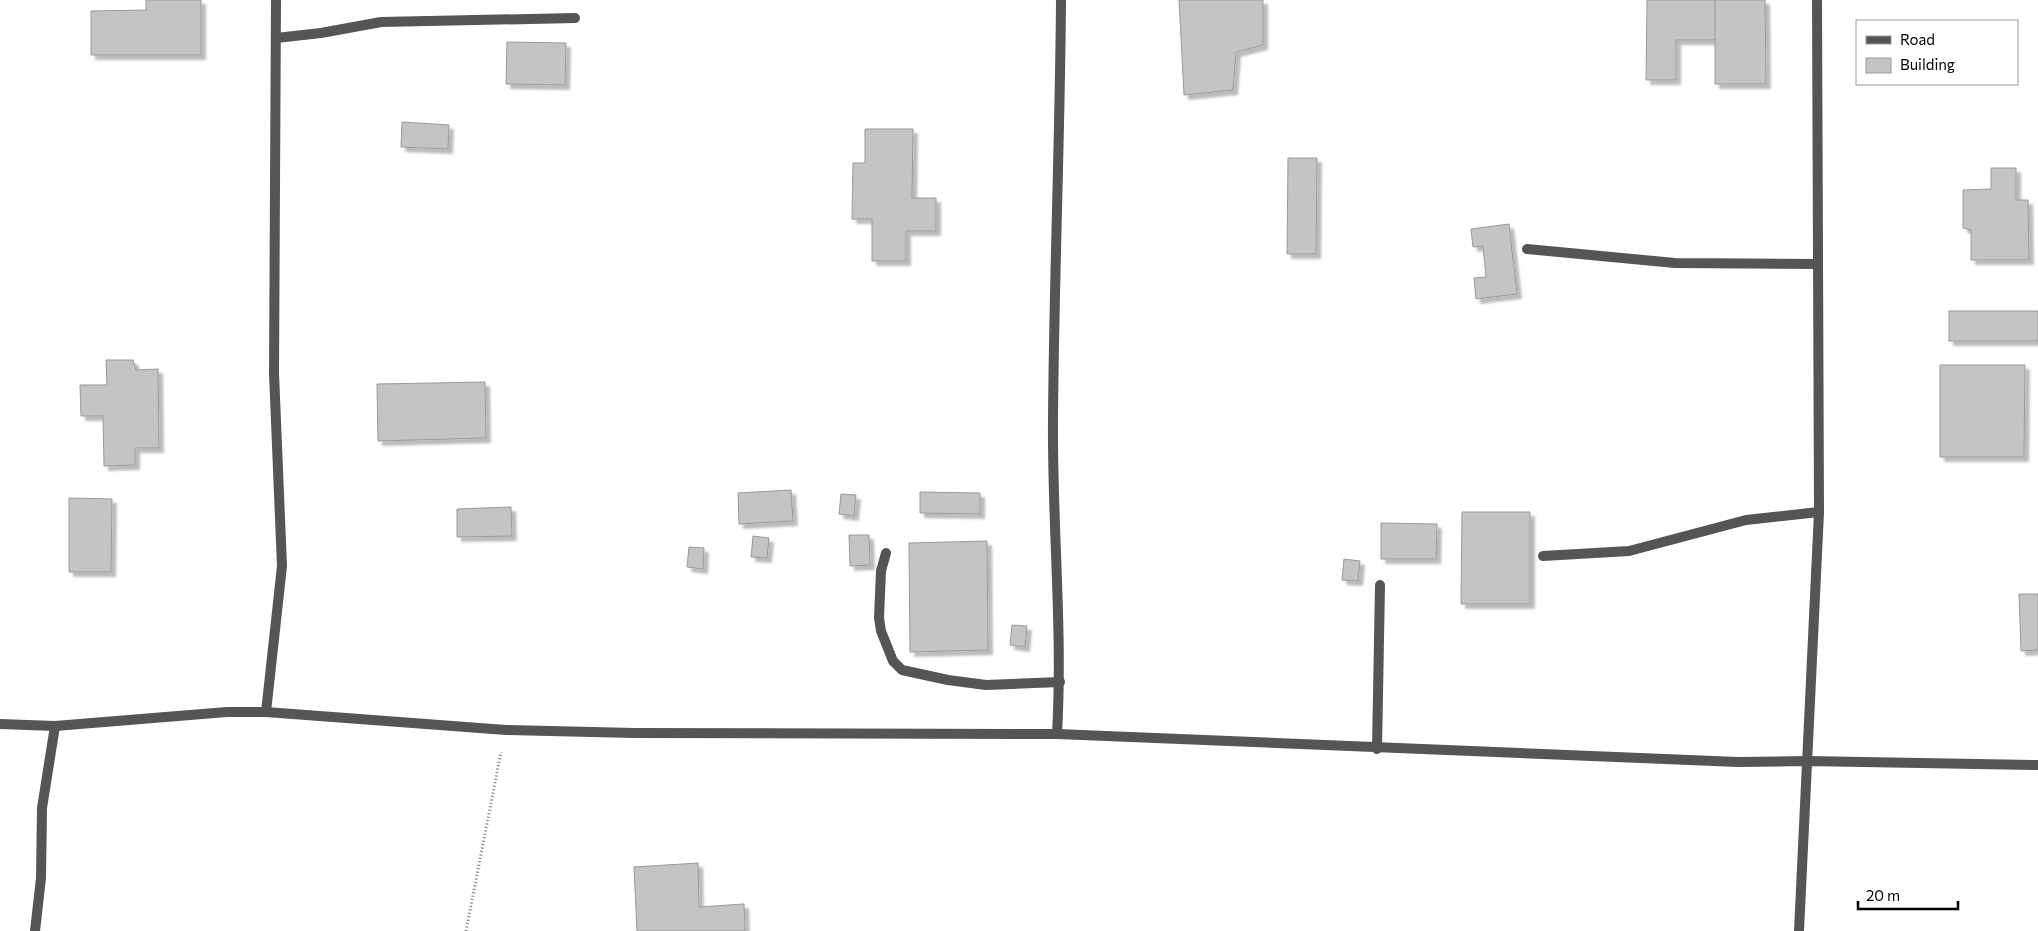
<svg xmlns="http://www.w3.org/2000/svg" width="2038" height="931" font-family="Commissioner,sans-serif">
<defs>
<filter id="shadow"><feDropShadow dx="4.5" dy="4.5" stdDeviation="1" flood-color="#0004"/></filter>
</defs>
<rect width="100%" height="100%" fill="#fff"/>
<g fill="#c4c4c4" stroke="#999" filter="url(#shadow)">
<path d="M146,0H201V55H91V11L146,10Z"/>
<path d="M1179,0H1263V45L1236,52L1233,90L1184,95Z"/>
<path d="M1647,0H1715L1717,40H1676V80H1646Z"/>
<path d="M1715,0H1765L1766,84H1715Z"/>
<path d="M507,42L566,43L565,85L506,84Z"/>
<path d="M402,122L449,125L448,149L401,147Z"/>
<path d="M865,129H913L912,198H936V231H906V261H872V219H852L853,163H865Z"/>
<path d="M1288,158H1317L1316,254H1287Z"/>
<path d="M1991,168H2016V200H2028L2029,260H1971V230L1963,228V190L1991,189Z"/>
<path d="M1509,224L1517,294L1476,299L1474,278L1486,277L1483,246L1473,247L1471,229Z"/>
<rect x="1949" y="311" width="89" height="30"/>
<path d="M106,360H133L136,370L158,369L159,448H135V465L104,466L103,416H81L80,385H107Z"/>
<path d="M1940,365H2025L2024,457H1940Z"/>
<path d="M485,382L486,438L378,441L377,384Z"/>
<path d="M791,490L793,521L739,524L738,493Z"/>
<path d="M920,492L980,493V514L920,513Z"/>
<path d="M841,494L856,495L854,516L839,514Z"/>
<path d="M69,498L112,499L111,572H69Z"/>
<path d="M511,507L512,536L457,537V509Z"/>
<path d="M1462,512H1530V604H1461Z"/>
<path d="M1381,523L1437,524L1436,559H1381Z"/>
<path d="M849,535H869L870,565L850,566Z"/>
<path d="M753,536L769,538L767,558L751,557Z"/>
<path d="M987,541L988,650L910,652L909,543Z"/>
<path d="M689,547L704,548L703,569L687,567Z"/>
<path d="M1344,559L1360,561L1358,581L1342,580Z"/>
<path d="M2019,594H2038V650L2021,651Z"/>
<path d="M1012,625L1027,626L1025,647L1010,645Z"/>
<path d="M698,863L699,907L744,904L745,931H637L634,867Z"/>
</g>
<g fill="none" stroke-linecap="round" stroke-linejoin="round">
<path stroke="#777" stroke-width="3" stroke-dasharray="1 2.5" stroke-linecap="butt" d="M466,931L501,752"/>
<g stroke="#555" stroke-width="10">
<path d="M276,38L321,33L381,22L575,18"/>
<path d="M1527,249L1675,263L1818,264"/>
<path d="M886,553L881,571L879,618L881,631L893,661L902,670L948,680L986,685L1060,682"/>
<path d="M1543,556L1629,551L1746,520L1819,512"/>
<path d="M266,712L282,566L274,373L276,0"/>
<path d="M0,724L55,726L227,712H266L506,730L634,733L1057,734L1738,762L1806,761L2038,765"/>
<path d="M1057,734C1063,629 1052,525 1053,420C1054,280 1060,140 1061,0"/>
<path d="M1377,749L1380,585"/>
<path d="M35,931L41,878L42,808L55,726"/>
<path d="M1799,931L1819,512L1817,0"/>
</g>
</g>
<rect x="1856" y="20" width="162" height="65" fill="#ffffff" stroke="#999999"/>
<rect x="1866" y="36" width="25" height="8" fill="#555555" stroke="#999999"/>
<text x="1900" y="45" font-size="15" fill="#000000">Road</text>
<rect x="1866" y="58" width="25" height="15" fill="#c4c4c4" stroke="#999999"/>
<text x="1900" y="70" font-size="15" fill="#000000">Building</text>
<path d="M1858 901v8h100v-8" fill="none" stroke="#000000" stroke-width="2.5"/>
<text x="1866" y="901" font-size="15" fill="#000000" stroke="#ffffff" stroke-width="4" paint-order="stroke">20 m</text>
</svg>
